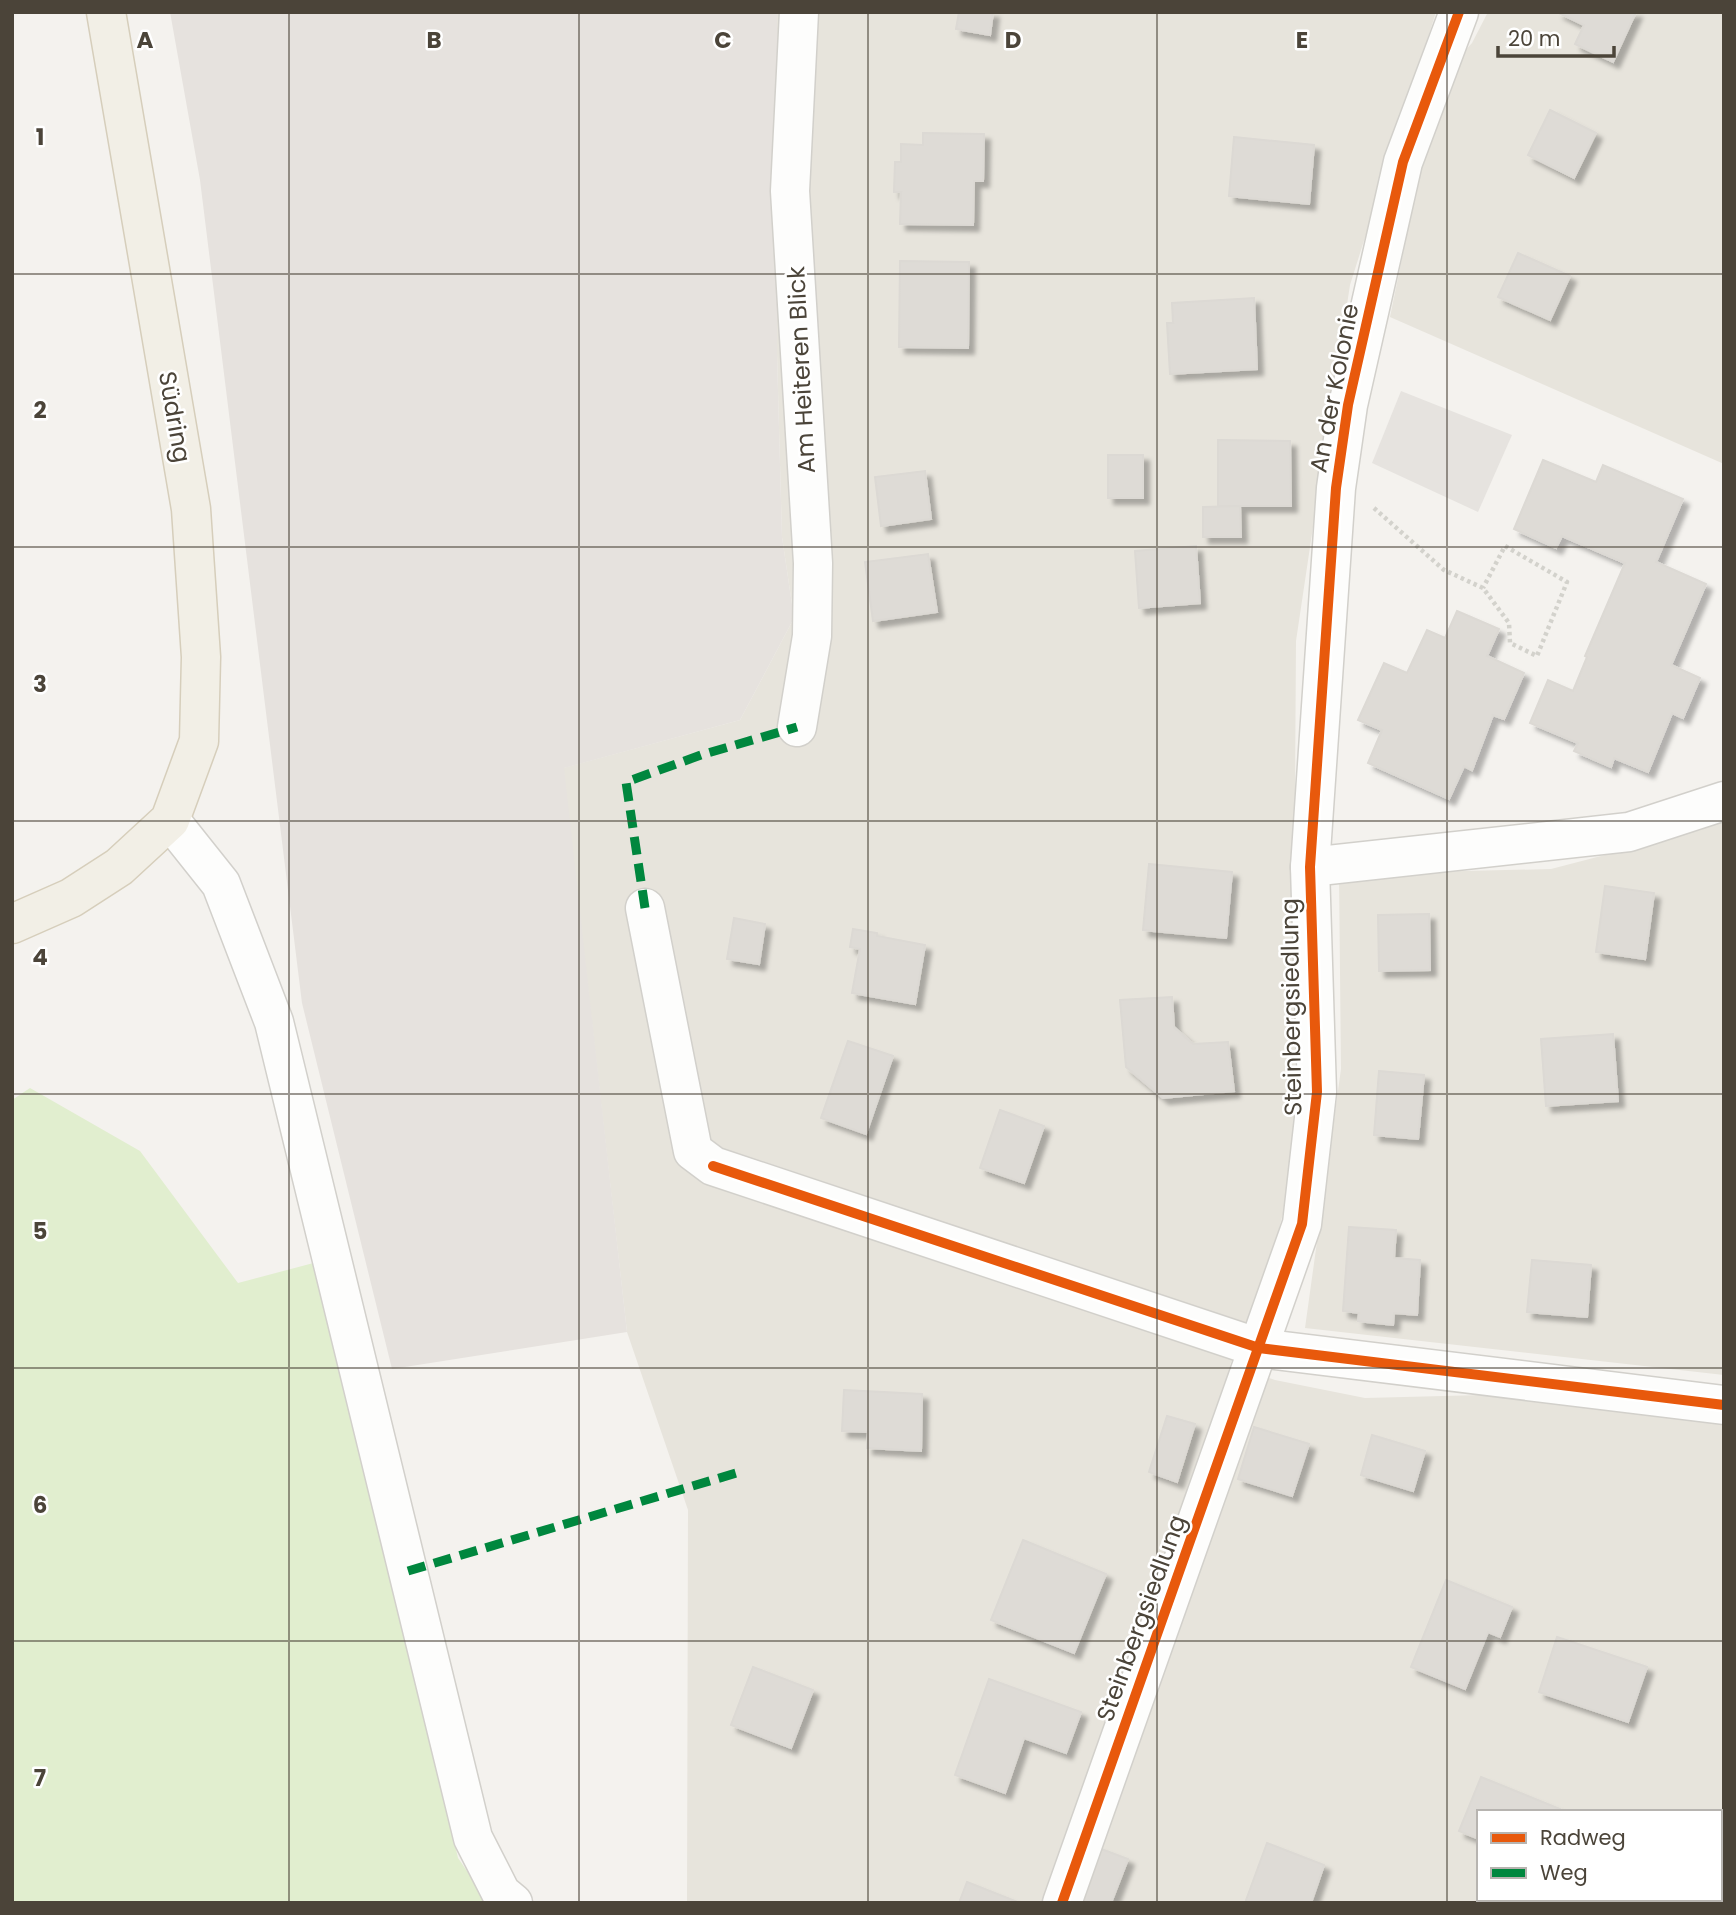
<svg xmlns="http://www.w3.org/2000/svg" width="1736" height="1915" font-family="Poppins,sans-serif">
<defs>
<filter id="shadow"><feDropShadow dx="6" dy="6" stdDeviation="2" flood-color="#0004"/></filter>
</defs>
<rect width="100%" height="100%" fill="#f4f2ee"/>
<g fill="#e7e4dc" fill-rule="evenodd">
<path d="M777,12H1436L1350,285L1320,480L1296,641L1294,949L1297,1161L1265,1281L1230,1365L1275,1380L1365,1398L1482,1395L1724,1424V1903H687L688,1510L627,1332L563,768L740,720L794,618L782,537L777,354ZM1479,1812H1720V1899H1479Z"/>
<path d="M1488,12H1724V464L1390,317L1423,156L1454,63L1472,43Z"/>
<path d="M1724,820V1375L1305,1328L1341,1069L1339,874L1551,869L1701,830Z"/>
</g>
<path fill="#e6e2de" d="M170,12H777V354L782,537L794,618L740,720L564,768L627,1332L392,1369L302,1003L200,180Z"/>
<path fill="#e1eecf" d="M30,1088L140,1151L238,1283L321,1261L458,1858L489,1903H12V1100Z"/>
<path fill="#e6e3df" d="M1401,391L1512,435L1478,512L1372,463Z"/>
<g fill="#dedbd6" stroke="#dcd9d4" stroke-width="2" filter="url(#shadow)">
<path d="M959,12H993L990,35L956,29Z"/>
<path d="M1557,12H1636L1613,62L1575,44L1584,25Z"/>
<path d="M1550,110L1596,133L1574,178L1528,155Z"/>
<path d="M923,133L984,134L983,181H974L973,225L900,224L901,192H894L895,162H901V144L923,145Z"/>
<path d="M1234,137L1314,145L1309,204L1229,196Z"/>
<path d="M1518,253L1570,276L1550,320L1498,297Z"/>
<path d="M900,261L969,262L968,348L899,347Z"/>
<path d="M1254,298L1257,369L1170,374L1167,323H1173L1172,303Z"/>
<path d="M1218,440L1290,441L1291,506H1218Z"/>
<rect x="1108" y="455" width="35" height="43"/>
<path d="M1543,460L1596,482L1603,465L1683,499L1656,562L1706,584L1671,665L1700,678L1683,718L1672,713L1648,772L1614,758L1611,767L1574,751L1578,743L1530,723L1548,680L1573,691L1587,657L1585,656L1625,563L1562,536L1556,548L1514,529Z"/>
<path d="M925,471L931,519L881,526L875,477Z"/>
<path d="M1240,506L1241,537H1203V507Z"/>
<path d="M1196,546L1200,603L1139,608L1135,551Z"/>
<path d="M928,554L937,612L873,621L865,562Z"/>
<path d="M1457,611L1499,629L1487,656L1524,673L1504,719L1493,715L1472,770L1464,766L1449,799L1368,763L1382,730L1358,720L1384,663L1407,673L1427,630L1445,638Z"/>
<path d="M1149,864L1232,872L1226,938L1143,930Z"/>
<path d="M1605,886L1654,893L1645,959L1596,952Z"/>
<path d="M1429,914L1430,970L1379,971L1378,915Z"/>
<path d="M734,918L765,924L759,964L727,959Z"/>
<path d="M853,929L877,933V936L925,945L915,1004L852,993L860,949L850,947Z"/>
<path d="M1172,997L1174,1027L1193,1044L1228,1042L1234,1091L1163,1098L1126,1067L1120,1000Z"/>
<path d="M1613,1034L1618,1101L1546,1106L1541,1039Z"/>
<path d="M848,1041L893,1056L866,1134L821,1118Z"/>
<path d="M1379,1071L1424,1075L1418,1139L1374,1135Z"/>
<path d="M1000,1110L1044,1126L1024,1183L980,1168Z"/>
<path d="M1349,1227L1396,1230L1394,1258L1420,1260L1417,1315L1394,1313L1393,1325L1358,1321L1359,1313L1343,1311Z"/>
<path d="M1532,1260L1591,1265L1587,1317L1527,1312Z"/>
<path d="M844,1390L922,1394L921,1451L867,1448L868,1432L842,1431Z"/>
<path d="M1167,1416L1195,1424L1177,1482L1149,1472Z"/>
<path d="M1254,1427L1309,1444L1292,1496L1238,1479Z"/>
<path d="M1372,1435L1425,1451L1413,1491L1361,1475Z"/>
<path d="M1023,1540L1106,1574L1074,1653L991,1620Z"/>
<path d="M1446,1580L1512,1607L1500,1637L1488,1632L1465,1689L1411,1667Z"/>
<path d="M1557,1637L1647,1667L1628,1722L1539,1692Z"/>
<path d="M753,1667L813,1690L791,1748L731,1725Z"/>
<path d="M989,1679L1081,1712L1066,1753L1024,1738L1005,1793L955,1775Z"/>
<path d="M1481,1777L1560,1809L1559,1812H1479V1839L1459,1831Z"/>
<path d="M1267,1843L1324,1865L1311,1903H1245Z"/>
<path d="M1096,1847L1128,1859L1111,1903H1075Z"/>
<path d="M1724,1866V1903H1710L1711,1899H1720V1875Z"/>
<path d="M967,1882L1020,1903H959Z"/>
</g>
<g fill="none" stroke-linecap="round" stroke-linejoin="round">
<defs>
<g id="minor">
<path d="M797,727L812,636L813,563L790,191L799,12"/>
<path d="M170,820L221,884L274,1022L473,1838L501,1893L513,1903"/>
<path d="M1310,867L1629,832L1724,801"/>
<path d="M645,908L693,1151L713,1166L1259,1348L1724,1405"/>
<path d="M1062,1903L1302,1224L1317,1092L1310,867L1336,488L1348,405L1403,162L1459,12"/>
</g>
<path id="major" d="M12,924L71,898L119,867L170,820L199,741L201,657L191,509L106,12"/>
</defs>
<use href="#minor" stroke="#d2d0cb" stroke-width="41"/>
<use href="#major" stroke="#d6cebb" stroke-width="41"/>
<path stroke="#d3d2cc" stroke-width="4.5" stroke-dasharray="3.5 3.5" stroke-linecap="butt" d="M1374,508L1444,570L1483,588L1509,623L1510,643L1537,656L1567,582L1505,546L1483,588"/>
<use href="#minor" stroke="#fdfdfc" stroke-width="38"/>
<use href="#major" stroke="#f2efe6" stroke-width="38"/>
<g stroke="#00873e" stroke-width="9" stroke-dasharray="18 9" stroke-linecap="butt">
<path d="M645,908L626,782L701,755L797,727"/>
<path d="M408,1571L743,1471"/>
</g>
<defs>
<g id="cycleway">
<path d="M713,1166L1259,1348L1724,1405"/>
<path d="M1062,1903L1302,1224L1317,1092L1310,867L1336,488L1348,405L1403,162L1459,12"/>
</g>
</defs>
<use href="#cycleway" stroke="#fff" stroke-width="15"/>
<use href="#cycleway" stroke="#e8590c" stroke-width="10"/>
</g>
<path fill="none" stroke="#4b4439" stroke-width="2" stroke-opacity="0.55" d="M289,12V1903M579,12V1903M868,12V1903M1157,12V1903M1447,12V1903M12,274H1724M12,547H1724M12,821H1724M12,1094H1724M12,1368H1724M12,1641H1724"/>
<g text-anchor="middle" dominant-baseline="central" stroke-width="5" stroke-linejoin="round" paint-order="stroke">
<g font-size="24" fill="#4b4439" stroke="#fff">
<text transform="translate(801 370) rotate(-93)">Am Heiteren Blick</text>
<text transform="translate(1334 388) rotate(-79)">An der Kolonie</text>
<text transform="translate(175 417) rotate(80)">Südring</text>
<text transform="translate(1291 1007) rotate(-91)">Steinbergsiedlung</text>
<text transform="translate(1141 1618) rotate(-70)">Steinbergsiedlung</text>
</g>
</g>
<g font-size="23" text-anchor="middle" font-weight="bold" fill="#4b4439" stroke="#fff" stroke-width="5" stroke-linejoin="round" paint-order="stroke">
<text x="145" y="48">A</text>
<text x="434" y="48">B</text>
<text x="723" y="48">C</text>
<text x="1013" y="48">D</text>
<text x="1302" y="48">E</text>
<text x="40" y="145">1</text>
<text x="40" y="418">2</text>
<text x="40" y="692">3</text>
<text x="40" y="965">4</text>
<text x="40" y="1239">5</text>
<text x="40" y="1513">6</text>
<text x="40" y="1786">7</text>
</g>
<rect width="1736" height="1915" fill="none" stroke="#4b4439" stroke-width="28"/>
<rect x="1477" y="1810" width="245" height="91" fill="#ffffff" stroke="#b7b4b0" stroke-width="2"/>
<rect x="1491" y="1833" width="35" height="10" fill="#e8590c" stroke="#b7b4b0" stroke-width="2"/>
<text x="1540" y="1845" font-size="21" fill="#4b4439">Radweg</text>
<rect x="1491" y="1868" width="35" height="10" fill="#00873e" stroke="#b7b4b0" stroke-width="2"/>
<text x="1540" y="1880" font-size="21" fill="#4b4439">Weg</text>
<path d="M1498 46v10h116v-10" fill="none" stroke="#4b4439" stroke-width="3.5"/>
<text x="1508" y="46" font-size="21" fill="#4b4439" stroke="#ffffff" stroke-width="5" paint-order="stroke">20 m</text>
</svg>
